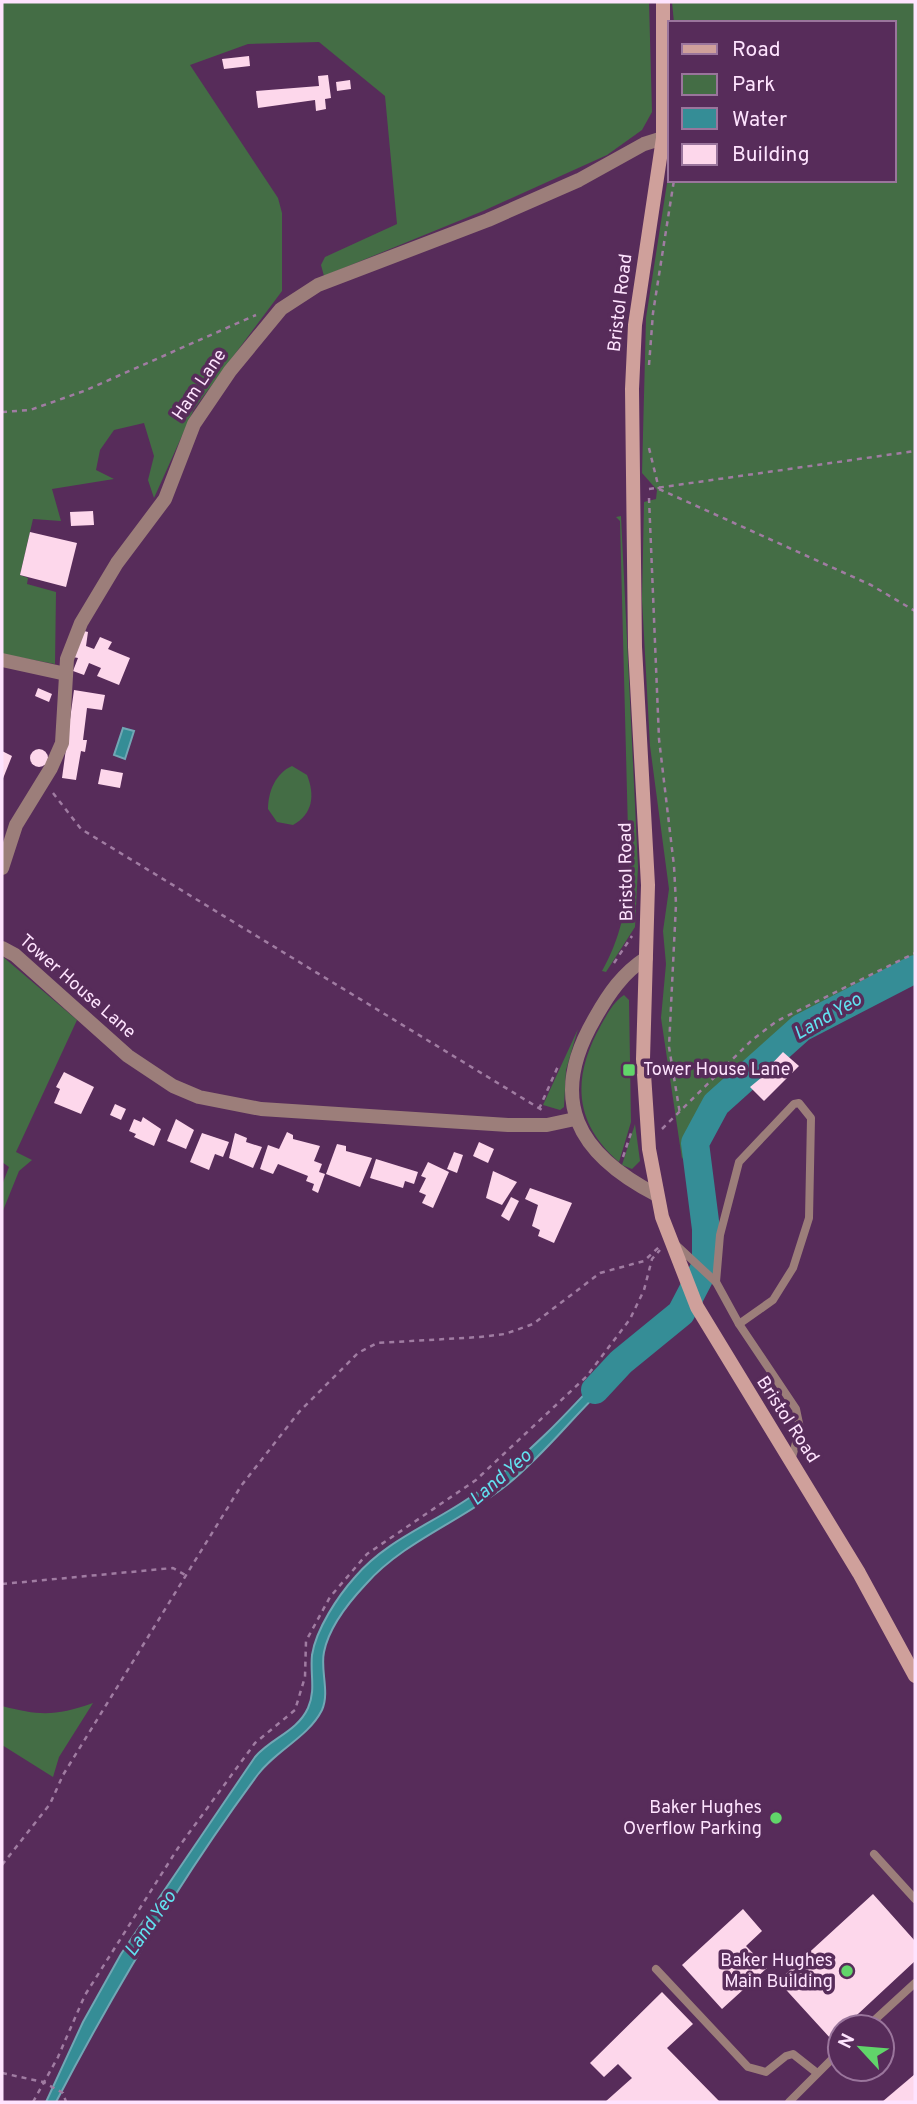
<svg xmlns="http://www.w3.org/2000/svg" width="917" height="2104" font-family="Overpass,sans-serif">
<rect width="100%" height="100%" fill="#572c5a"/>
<g fill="#446d45">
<path d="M2,2H649L652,112L642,130L607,155L483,211L324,276L321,265L325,257L397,224L385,96L319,42L248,44L190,65L278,198L282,213V291L194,409L154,498L148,480L154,456L144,423L114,430L100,450L96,470L114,479L52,489L61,521L33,519L20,575L28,578L27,584L56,592L55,664L2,654Z"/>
<path d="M672,2H915V973C883,989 849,1000 817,1017C772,1042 707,1113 682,1159L661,1018L666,964L663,931L669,889L650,746L642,599L644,502L656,499L657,490L642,473L646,318L670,164V180H894V23H674Z"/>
<path d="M621,516L638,867L635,927L606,972L602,971C620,939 627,907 629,870L620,521L616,517Z"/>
<path d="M292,766L307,775C315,795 313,814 293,825L277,822L268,809C268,791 276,773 292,766Z"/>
<path d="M2,956L77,1020L16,1152L32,1160L19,1171L2,1213V1185L9,1167L2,1162Z"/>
<path d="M624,995L629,1000L631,1122L619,1162C573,1122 572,1077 601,1025C607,1015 613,1002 624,995Z"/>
<path d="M578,1029L566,1070L564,1107L560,1110L543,1105Z"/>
<path d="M635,1124L640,1161L632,1169L622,1165Z"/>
<path d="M93,1703L59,1757L53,1777L2,1745V1706C40,1716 56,1716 93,1703Z"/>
</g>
<g fill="#358d96" stroke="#71a7b5" stroke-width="2">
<path d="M123,728L134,731L125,759L114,755Z"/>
<path d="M618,1358L625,1368C583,1403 551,1449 508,1484C464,1520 404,1541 366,1584C349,1602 329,1627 324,1652C320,1670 330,1692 322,1710C308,1738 274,1751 256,1777C180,1880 115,1989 56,2102H46L83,2022L121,1954L255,1757C271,1738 297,1732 308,1708C316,1690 310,1674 312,1655C316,1629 338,1596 355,1577C386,1540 434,1523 472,1496C527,1458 573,1407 618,1358Z"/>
</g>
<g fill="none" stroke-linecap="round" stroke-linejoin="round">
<path stroke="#358d96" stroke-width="28" d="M595,1390L621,1362L681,1313L706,1265V1229L695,1143L716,1104L801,1028L915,969"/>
</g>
<g fill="#fdd7eb">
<path d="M249,56L250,66L224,69L222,59Z"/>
<path d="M328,75L331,98L325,99L326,109L316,111L315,100L258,108L256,91L319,86L318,76Z"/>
<path d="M350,80L351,89L337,91L336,82Z"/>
<path d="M93,511L94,525L71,526L70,512Z"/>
<path d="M30,532L77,543L66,587L20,575Z"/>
<path d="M84,631L88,632L86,646L94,649L100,637L112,642L108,649L130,658L119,685L97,676L101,668L89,663L84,675L73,671L78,658L73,657Z"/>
<path d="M38,688L52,694L49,702L35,696Z"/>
<path d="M74,690L105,695L102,710L87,708L83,740H87L85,752L81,751L76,780L62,778Z"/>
<circle cx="39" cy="758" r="9"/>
<path d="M2,751L12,756L2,781Z"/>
<path d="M101,769L123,773L120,788L98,784Z"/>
<path d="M783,1052L799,1066L764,1101L750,1087L767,1073L765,1071Z"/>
<path d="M64,1072L94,1087L81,1114L54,1103L60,1089L56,1087Z"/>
<path d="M115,1104L126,1109L121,1120L110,1115Z"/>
<path d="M143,1117L161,1129L154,1146L134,1137L136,1134L129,1131L134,1119L141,1122Z"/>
<path d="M176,1119L194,1130L186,1149L167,1141Z"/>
<path d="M287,1132L293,1135V1139L320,1146L314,1161L322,1164L319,1172L325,1174L318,1193L312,1190L314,1184L306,1181L308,1176L278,1164L273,1174L260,1169L268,1145L279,1149Z"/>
<path d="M202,1133L229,1142L223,1157L215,1154L209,1170L190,1162Z"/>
<path d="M235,1133L247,1138L246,1142L262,1147L253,1168L229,1158Z"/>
<path d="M479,1142L494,1149L488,1163L473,1156Z"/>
<path d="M337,1144L346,1146V1151L372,1158L360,1187L326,1174Z"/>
<path d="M454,1152L463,1155L457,1173L447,1169Z"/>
<path d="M376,1159L418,1172L414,1184L405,1181L403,1188L370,1178Z"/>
<path d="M428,1162L449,1172L433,1208L422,1203L426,1195L419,1192L426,1178L421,1176Z"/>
<path d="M493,1171L517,1182L502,1205L486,1198Z"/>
<path d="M530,1188L572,1203L554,1243L538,1236L540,1230L532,1226L538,1205L525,1199Z"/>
<path d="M511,1197L519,1201L509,1221L501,1216Z"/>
<path d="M873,1894L915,1941V1961L844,2027H840L831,2039L778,1981Z"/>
<path d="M743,1909L762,1931L746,1946L767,1968L722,2009L682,1965Z"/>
<path d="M662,1992L693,2024L667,2048L720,2102H605L632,2078L618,2064L604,2077L590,2063Z"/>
<path d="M915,2074V2102H882L889,2096Z"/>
</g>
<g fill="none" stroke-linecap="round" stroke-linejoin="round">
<g stroke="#a07ca2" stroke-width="2.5" stroke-dasharray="5 5" stroke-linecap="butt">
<path d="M649,365L653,313L674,180"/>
<path d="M2,412L30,410L84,391L256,315"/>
<path d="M649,448L659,489"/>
<path d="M649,489L915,451"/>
<path d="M659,489L871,585L915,611"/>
<path d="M649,498L659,739L674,866L676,904L669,1047L680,1114"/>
<path d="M53,793L81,829L542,1110"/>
<path d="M614,963L632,936"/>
<path d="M539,1109L559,1064"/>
<path d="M662,1129L752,1040L777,1021L915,953"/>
<path d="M623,1157L632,1130"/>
<path d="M2,1584L173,1568L187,1576"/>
<path d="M2,1865L50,1804L63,1775L241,1486L299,1412L358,1353L377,1343L480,1337L505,1334L533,1324L600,1273L644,1261L659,1247"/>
<path d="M2,2073L43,2082L63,2093L66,2102"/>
<path d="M33,2102L58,2057L85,1995L178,1848L255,1743L295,1710L305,1677L306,1641L330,1597L367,1554L476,1480L587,1376L630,1319L644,1290L652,1259L660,1250"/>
</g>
<g stroke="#9c7e7a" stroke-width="8">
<path d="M675,1244L716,1282L739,1324L796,1409L800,1428L791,1461"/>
<path d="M716,1282L720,1235L739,1162L794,1104L799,1103L811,1118L809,1218L793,1268L773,1300L739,1324"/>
<path d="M874,1854L915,1899"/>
<path d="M656,1969L748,2067L766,2072L786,2056L793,2054L817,2073"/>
<path d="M867,2027L915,1983"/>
<path d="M789,2102L840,2051"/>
</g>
<g stroke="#9c7e7a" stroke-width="14">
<path d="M2,660L66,674"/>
<path d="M2,868L16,825L51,768L62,743L67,659L81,623L117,563L165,499L194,424L230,371L281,309L318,285L488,220L579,180L644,144L663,138"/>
<path d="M2,948L15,955L128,1056L173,1086L199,1097L261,1109L508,1125H547L575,1119"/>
<path d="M646,958C623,973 609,993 595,1018C547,1100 577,1154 657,1195"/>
</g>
<path stroke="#cfa09b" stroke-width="14" d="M663,2V138L635,325L632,389L635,647L648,885L643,1059L649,1149L662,1217L697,1307L859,1573L915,1676"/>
</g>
<g fill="#61d56a" stroke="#572c5a" stroke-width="2.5">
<rect x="622" y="1063" width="14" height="14" rx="3.5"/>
<circle cx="776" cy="1818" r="7"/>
<circle cx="847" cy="1971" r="7"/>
</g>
<g text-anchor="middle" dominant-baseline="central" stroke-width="7" stroke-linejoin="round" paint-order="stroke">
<g font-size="18" fill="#fee3fe" stroke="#572c5a">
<text transform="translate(621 303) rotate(-83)">Bristol Road</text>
<text transform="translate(200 385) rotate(-56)">Ham Lane</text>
<text transform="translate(627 872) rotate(-91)">Bristol Road</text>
<text transform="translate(77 987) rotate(41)">Tower House Lane</text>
<text transform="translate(787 1420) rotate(57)">Bristol Road</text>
</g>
<g font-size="18" fill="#fee3fe" stroke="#572c5a" text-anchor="end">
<text x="643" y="1070" text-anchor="start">Tower House Lane</text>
<text x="762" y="1808">Baker Hughes<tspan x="762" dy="21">Overflow Parking</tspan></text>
<text x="833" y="1961">Baker Hughes<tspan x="833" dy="21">Main Building</tspan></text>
</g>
<g font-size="19" font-style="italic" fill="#62e2f0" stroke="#572c5a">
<text transform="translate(828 1017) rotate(-30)">Land Yeo</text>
<text transform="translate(501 1478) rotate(-41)">Land Yeo</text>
<text transform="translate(151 1924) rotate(-55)">Land Yeo</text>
</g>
</g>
<rect width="917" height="2104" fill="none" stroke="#fee3fe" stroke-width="7"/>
<rect x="668" y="21" width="228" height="161" fill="#572c5a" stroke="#9a759c" stroke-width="2"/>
<rect x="682" y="44" width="35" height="10" fill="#cfa09b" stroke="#9a759c" stroke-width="2"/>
<text x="732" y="56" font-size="21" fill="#fee3fe">Road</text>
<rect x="682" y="74" width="35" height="21" fill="#446d45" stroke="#9a759c" stroke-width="2"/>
<text x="732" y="91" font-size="21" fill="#fee3fe">Park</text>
<rect x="682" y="108" width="35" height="21" fill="#358d96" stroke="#9a759c" stroke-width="2"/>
<text x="732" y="126" font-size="21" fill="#fee3fe">Water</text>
<rect x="682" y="144" width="35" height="21" fill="#fdd7eb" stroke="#9a759c" stroke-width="2"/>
<text x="732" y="161" font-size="21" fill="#fee3fe">Building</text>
<g transform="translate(861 2048) rotate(296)"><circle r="33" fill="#572c5a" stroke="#9a759c" stroke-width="2"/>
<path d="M0-5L12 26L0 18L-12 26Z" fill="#61d56a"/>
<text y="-10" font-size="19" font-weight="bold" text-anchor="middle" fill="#fee3fe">N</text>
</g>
</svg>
